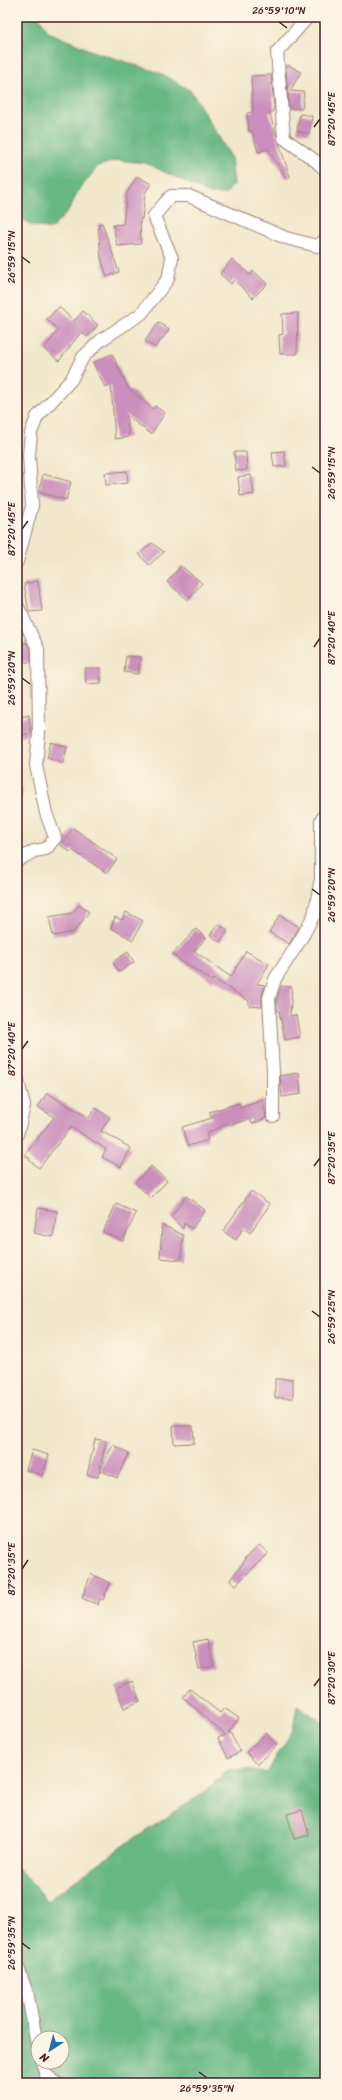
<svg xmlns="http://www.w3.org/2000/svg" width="342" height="2100" font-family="Sriracha,sans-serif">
<rect width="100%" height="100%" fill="#fcf5e5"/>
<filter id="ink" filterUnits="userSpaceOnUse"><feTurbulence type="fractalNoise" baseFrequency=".025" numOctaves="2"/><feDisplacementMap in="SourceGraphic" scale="8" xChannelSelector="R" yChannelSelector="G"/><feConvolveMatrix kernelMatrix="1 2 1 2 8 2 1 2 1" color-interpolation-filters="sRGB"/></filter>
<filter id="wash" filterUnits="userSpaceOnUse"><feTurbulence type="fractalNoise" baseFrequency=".012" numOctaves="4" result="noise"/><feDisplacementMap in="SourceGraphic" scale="16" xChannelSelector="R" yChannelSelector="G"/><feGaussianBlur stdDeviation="0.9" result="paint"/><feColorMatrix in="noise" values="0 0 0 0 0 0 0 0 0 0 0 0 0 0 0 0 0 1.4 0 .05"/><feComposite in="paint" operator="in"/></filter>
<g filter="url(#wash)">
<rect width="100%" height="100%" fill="#f1e7cb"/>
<g fill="#68b884" stroke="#596c58" fill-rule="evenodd">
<path d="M17,17H39L48,32L95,52L160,73L191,91L231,157L234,184L226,194H210L146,163L118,160L98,166L77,193L69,210L51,229L30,225L17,215Z"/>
<path d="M17,782L22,790L17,816Z"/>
<path d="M297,1705L325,1724V2083H17V1867L47,1901L116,1851L205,1792L228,1770L247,1769L267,1773L293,1730ZM38,2038H62V2062H38Z"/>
</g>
<g id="blocks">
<g fill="#ca8fbc">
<path d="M288,65L301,72L290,91L304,92L302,109L289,108L286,68Z"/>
<path d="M271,75L274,106L273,112H269L290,177L286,178L268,149L258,152L252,131H249L247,113L253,112L251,76Z"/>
<path d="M300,114L312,116L309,134L297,131Z"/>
<path d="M137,176L151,184L145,193L142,219L140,218L141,244L117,246L113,225L123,224L127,193Z"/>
<path d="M102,223L119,272L107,277L101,258L98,224Z"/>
<path d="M232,259L250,275L254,271L267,284L253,298L234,280L231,284L220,274Z"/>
<path d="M59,307L74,321L83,311L98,325L87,337L81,332L59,361L44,349L58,330L47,319Z"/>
<path d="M298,313L297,354H280L279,335L283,334L282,314Z"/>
<path d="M159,322L169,330L155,348L145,341Z"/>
<path d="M112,354L128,388L153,409L155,406L165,413L151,434L126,415L129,437L115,439L111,385L105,387L93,363Z"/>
<path d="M284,451L286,466L274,467L272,452Z"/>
<path d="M234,452H246L247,470L236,471Z"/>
<path d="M127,471L128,483L106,485L105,473Z"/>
<path d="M43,474L71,482L66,500L39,492Z"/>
<path d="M251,475L254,494L240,496L238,477Z"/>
<path d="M152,543L164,552L149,565L139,554Z"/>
<path d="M181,566L202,583L188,600L167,582Z"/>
<path d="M38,581L42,611L29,612L24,584Z"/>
<path d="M17,643H27L31,651V662H17Z"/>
<path d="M126,656L140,657L138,674L124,672Z"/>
<path d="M85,668H100L101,683L86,684Z"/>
<path d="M29,715L31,733L20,736L17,718Z"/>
<path d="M51,742L67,747L63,763L47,758Z"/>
<path d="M73,828L117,859L107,873L72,850L70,852L61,845Z"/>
<path d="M79,905L89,912L74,932L53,936L49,917L72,913Z"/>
<path d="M126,912L143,921L133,940L111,928L115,917L122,920Z"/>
<path d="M280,915L299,927L289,944L269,932Z"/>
<path d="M218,924L228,930L220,942L210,935Z"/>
<path d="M196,929L206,938L194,951L231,977L246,951L269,964L257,984L265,985L262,996V1007L249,1006V1001L214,979L212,981L184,962L183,963L173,954Z"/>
<path d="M128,952L134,962L119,972L113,962Z"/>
<path d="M281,986L292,987L290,1016L296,1015L300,1037L285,1040L279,1011H277V999Z"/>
<path d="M299,1073L301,1094L282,1097L280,1076Z"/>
<path d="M47,1093L89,1118L95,1108L110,1117L101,1131L131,1148L121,1167L102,1157L106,1149L71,1127L39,1168L29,1160L30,1159L25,1155L54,1117L38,1107Z"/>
<path d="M263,1100L266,1118L252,1124L250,1119L229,1125V1123L206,1133L208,1140L188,1146L182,1127L212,1118L209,1112L239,1103L240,1108Z"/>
<path d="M151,1166L167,1181L151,1198L135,1183Z"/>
<path d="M251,1191L270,1204L250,1233L243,1228L236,1240L223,1231Z"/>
<path d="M186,1196L205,1210L192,1229L184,1223L183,1229L171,1217Z"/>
<path d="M116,1204L136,1213L123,1241L103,1232Z"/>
<path d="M38,1208L57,1211L53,1237L34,1233Z"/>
<path d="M162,1225L183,1235L181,1260L160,1258Z"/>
<rect x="275" y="1379" width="18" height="19"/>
<path d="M173,1426H193L194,1443L174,1444Z"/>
<path d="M95,1439L106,1441L98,1477L87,1475Z"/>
<path d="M113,1445L129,1453L117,1478L100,1470Z"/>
<path d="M32,1450L49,1455L42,1475L26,1470Z"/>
<path d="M259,1545L268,1553L236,1585L230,1580L246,1559L245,1558Z"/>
<path d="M91,1574L110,1583L103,1600L100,1598L98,1605L82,1598Z"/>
<path d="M208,1639L214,1666L199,1669L193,1642Z"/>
<path d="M132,1681L140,1701L124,1708L116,1688Z"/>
<path d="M190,1689L220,1713L224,1708L239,1718L228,1733L230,1732L240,1752L228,1758L218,1738L225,1735L183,1697Z"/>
<path d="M266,1733L277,1745L257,1764L246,1752Z"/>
<path d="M302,1810L309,1835L294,1839L287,1814Z"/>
</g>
</g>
</g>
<g filter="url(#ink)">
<use href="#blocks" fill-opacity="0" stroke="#9e837b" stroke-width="1"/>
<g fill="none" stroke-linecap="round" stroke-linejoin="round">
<defs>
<g id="minor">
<path d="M308,17L277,52L284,138L317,162L325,170"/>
<path d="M17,562L32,506L29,455L31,433L37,417L71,380L83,357L101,340L141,314L168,279L172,258L154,216L171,196H189L286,238L317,246L325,240"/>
<path d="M17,605L38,649L39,734L36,765L46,813L55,838L46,849L34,851L17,861"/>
<path d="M17,1077L24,1106L17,1135"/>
<path d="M273,1116V1073L269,998L275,979L301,939L314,915L321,879V821L325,814"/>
<path d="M17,1965L28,1996L38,2050"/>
<path d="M42,2062L46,2075L57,2083"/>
</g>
</defs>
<use href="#minor" stroke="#9e837b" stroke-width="14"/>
<use href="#minor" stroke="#fff" stroke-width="12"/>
</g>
</g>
<path fill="none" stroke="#4a1f2b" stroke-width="1.5" d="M279,22L287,28M314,127L320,119M22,257L30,263M312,467L320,473M22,529L28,521M314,647L320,638M22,678L30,684M312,889L320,895M22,1049L28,1041M314,1166L320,1158M312,1311L320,1317M22,1569L28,1560M314,1686L320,1678M22,1943L30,1949M199,2072L207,2078"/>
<rect width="342" height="2100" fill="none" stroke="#fcf5e5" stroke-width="44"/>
<g transform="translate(50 2050) rotate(216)"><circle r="19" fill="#fcf5e5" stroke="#b59f9b"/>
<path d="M0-3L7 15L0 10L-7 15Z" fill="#1f6fb2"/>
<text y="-6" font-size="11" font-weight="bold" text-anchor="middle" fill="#4a1f2b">N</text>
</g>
<rect x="22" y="22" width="298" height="2056" fill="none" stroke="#4a1f2b" stroke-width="1.5"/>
<g font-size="10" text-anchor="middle" fill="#4a1f2b">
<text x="279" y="14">26°59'10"N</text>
<text transform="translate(331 119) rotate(-90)" y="4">87°20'45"E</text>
<text transform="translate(11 257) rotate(-90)" y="4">26°59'15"N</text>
<text transform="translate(331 473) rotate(-90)" y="4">26°59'15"N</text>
<text transform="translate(11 529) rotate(-90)" y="4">87°20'45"E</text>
<text transform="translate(331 638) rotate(-90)" y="4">87°20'40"E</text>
<text transform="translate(11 678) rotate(-90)" y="4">26°59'20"N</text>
<text transform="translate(331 895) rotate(-90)" y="4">26°59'20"N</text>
<text transform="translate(11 1049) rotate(-90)" y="4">87°20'40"E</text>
<text transform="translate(331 1158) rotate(-90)" y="4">87°20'35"E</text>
<text transform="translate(331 1317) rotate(-90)" y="4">26°59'25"N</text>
<text transform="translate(11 1569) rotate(-90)" y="4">87°20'35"E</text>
<text transform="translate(331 1678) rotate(-90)" y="4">87°20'30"E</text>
<text transform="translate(11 1943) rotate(-90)" y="4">26°59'35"N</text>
<text x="207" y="2092">26°59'35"N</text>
</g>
</svg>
